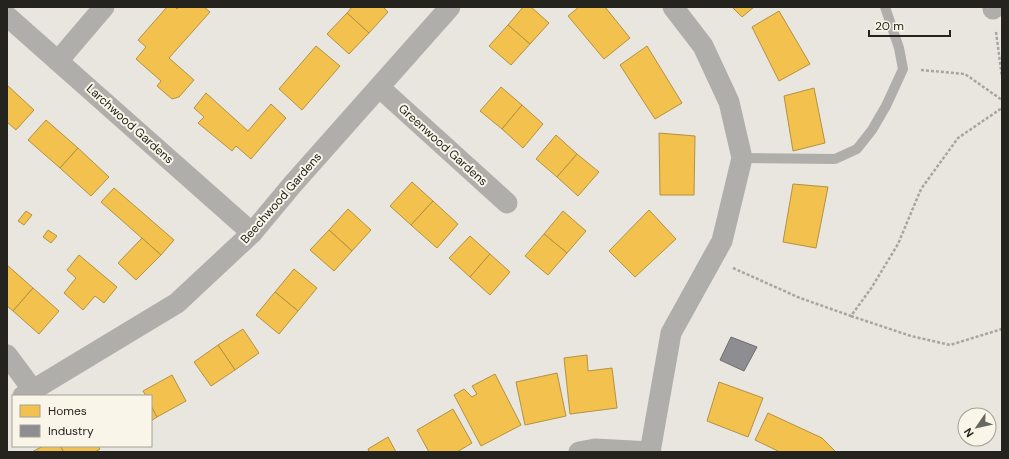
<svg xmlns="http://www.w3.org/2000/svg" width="1009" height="459" font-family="'DM Sans',sans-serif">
<rect width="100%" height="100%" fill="#e8e6df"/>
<g fill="#f2c14e" stroke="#b49240">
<path d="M167,7H175L177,9L179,7H204L210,12L169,58L194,80L179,97L172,99L157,86L161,81L136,59L146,47L138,40Z"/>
<path d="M352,7H383L388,12L369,33L347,13Z"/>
<path d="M523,7H531L549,23L530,44L508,25Z"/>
<path d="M579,7H605L630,38L604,59L568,16Z"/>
<path d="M732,7H754L742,17Z"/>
<path d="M779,11L810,64L779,81L752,27Z"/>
<path d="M347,13L369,33L349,54L327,34Z"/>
<path d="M508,25L530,44L511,65L489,46Z"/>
<path d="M316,46L340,66L302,110L279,89Z"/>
<path d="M647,46L682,103L655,119L620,65Z"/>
<path d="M7,85L34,110L16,130L7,122Z"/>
<path d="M501,87L522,105L502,129L480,111Z"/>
<path d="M814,88L825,143L793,151L784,96Z"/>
<path d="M206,93L248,131L271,104L286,118L251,159L236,146L232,151L198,123L204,117L194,108Z"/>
<path d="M522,105L543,124L523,148L502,129Z"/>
<path d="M46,120L78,148L60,168L28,140Z"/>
<path d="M659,133L695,136L694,195H660Z"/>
<path d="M556,135L577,154L557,177L536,159Z"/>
<path d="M78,148L109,177L91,196L60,168Z"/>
<path d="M577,154L599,172L578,196L557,177Z"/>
<path d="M412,182L433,201L411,225L390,206Z"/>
<path d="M793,184L828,187L816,248L783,242Z"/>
<path d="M114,188L174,240L161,255L101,202Z"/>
<path d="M433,201L458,224L437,248L411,225Z"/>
<path d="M348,209L371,230L352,251L329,230Z"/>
<path d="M649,210L676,239L635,277L609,251Z"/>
<path d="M26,211L32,215L24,225L18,221Z"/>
<path d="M563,211L586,231L567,253L544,234Z"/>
<path d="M48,230L57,236L51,243L43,237Z"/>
<path d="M329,230L352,251L334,271L310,250Z"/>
<path d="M544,234L567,253L548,275L525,256Z"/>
<path d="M470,236L490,254L470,277L449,258Z"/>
<path d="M142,238L161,255L136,280L118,263Z"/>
<path d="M490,254L510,272L490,295L470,277Z"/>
<path d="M79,255L117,287L104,303L95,296L83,310L64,293L76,278L67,270Z"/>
<path d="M7,265L33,288L13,311L7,306Z"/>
<path d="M294,269L317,288L298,311L275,292Z"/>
<path d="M33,288L59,311L39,334L13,311Z"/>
<path d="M275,292L298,311L279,334L256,315Z"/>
<path d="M243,329L259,353L235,370L218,345Z"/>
<path d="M218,345L235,370L211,386L194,362Z"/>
<path d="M587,355L588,371L612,368L617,408L570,414L564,358Z"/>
<path d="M557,373L566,416L525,425L516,382Z"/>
<path d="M495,374L521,425L481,446L454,395L464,389L472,397L477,394L472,386Z"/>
<path d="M172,375L186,401L157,417L151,406V396H146L143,391Z"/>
<path d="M719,382L763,398L748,437L707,421Z"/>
<path d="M151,406L157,417L151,421Z"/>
<path d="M453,409L472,443L457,452H429L417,430Z"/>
<path d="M768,413L822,438L836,452H780L755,440Z"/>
<path d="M388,437L396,452H369L368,449Z"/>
<path d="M43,446H60L64,452H32Z"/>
<path d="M60,446H98L100,449L95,452H64Z"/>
</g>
<path fill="#8d8d92" stroke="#6e6d6f" d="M731,337L757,347L744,371L720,360Z"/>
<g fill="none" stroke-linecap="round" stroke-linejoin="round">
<g stroke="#a7a5a3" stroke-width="2.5" stroke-dasharray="3 2" stroke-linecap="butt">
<path d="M996,32L1002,77"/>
<path d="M921,70L965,74L1002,100"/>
<path d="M733,268L800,298L851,316L872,287L898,244L921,189L958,138L1002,108"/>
<path d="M851,316L911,336L950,345L1002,329"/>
</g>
<path stroke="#afaeab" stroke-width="10" d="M742,158L835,159L857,149L872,130L886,106L903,69L899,48L885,7"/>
<g stroke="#afaeab" stroke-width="21">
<path d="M993,9V7"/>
<path d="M7,16L252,233"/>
<path d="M58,61L104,7"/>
<path d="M379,87L507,203"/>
<path d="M7,355L33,390"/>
<path d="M23,396L177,303L252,233L292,185L450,7"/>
<path d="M579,452L595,449L651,452"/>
<path d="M650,452L671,333L722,241L742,158L729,102L703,46L673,7"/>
</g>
</g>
<g text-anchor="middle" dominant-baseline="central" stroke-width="4" stroke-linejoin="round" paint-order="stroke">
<g font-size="12" fill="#24231e" stroke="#f9f6e9">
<text transform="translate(130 124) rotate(42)">Larchwood Gardens</text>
<text transform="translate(443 145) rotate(42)">Greenwood Gardens</text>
<text transform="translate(281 198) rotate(-49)">Beechwood Gardens</text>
</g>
</g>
<rect width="1009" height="459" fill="none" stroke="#24231e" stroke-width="16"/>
<rect x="12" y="395" width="140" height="52" fill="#f9f6e9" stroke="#a4a298"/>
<rect x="20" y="405" width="20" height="12" fill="#f2c14e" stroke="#a4a298"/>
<text x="48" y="415" font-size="12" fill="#24231e">Homes</text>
<rect x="20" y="425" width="20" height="12" fill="#8d8d92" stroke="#a4a298"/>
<text x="48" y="435" font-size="12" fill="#24231e">Industry</text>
<g transform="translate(977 427) rotate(236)"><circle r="19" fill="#f9f6e9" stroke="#a4a298"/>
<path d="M0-3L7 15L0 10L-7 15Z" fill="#696762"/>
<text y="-6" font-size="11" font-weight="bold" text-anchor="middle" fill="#24231e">N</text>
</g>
<path d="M869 30v6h81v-6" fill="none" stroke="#24231e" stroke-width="2"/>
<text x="875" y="30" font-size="12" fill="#24231e" stroke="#f9f6e9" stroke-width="3" paint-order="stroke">20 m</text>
</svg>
